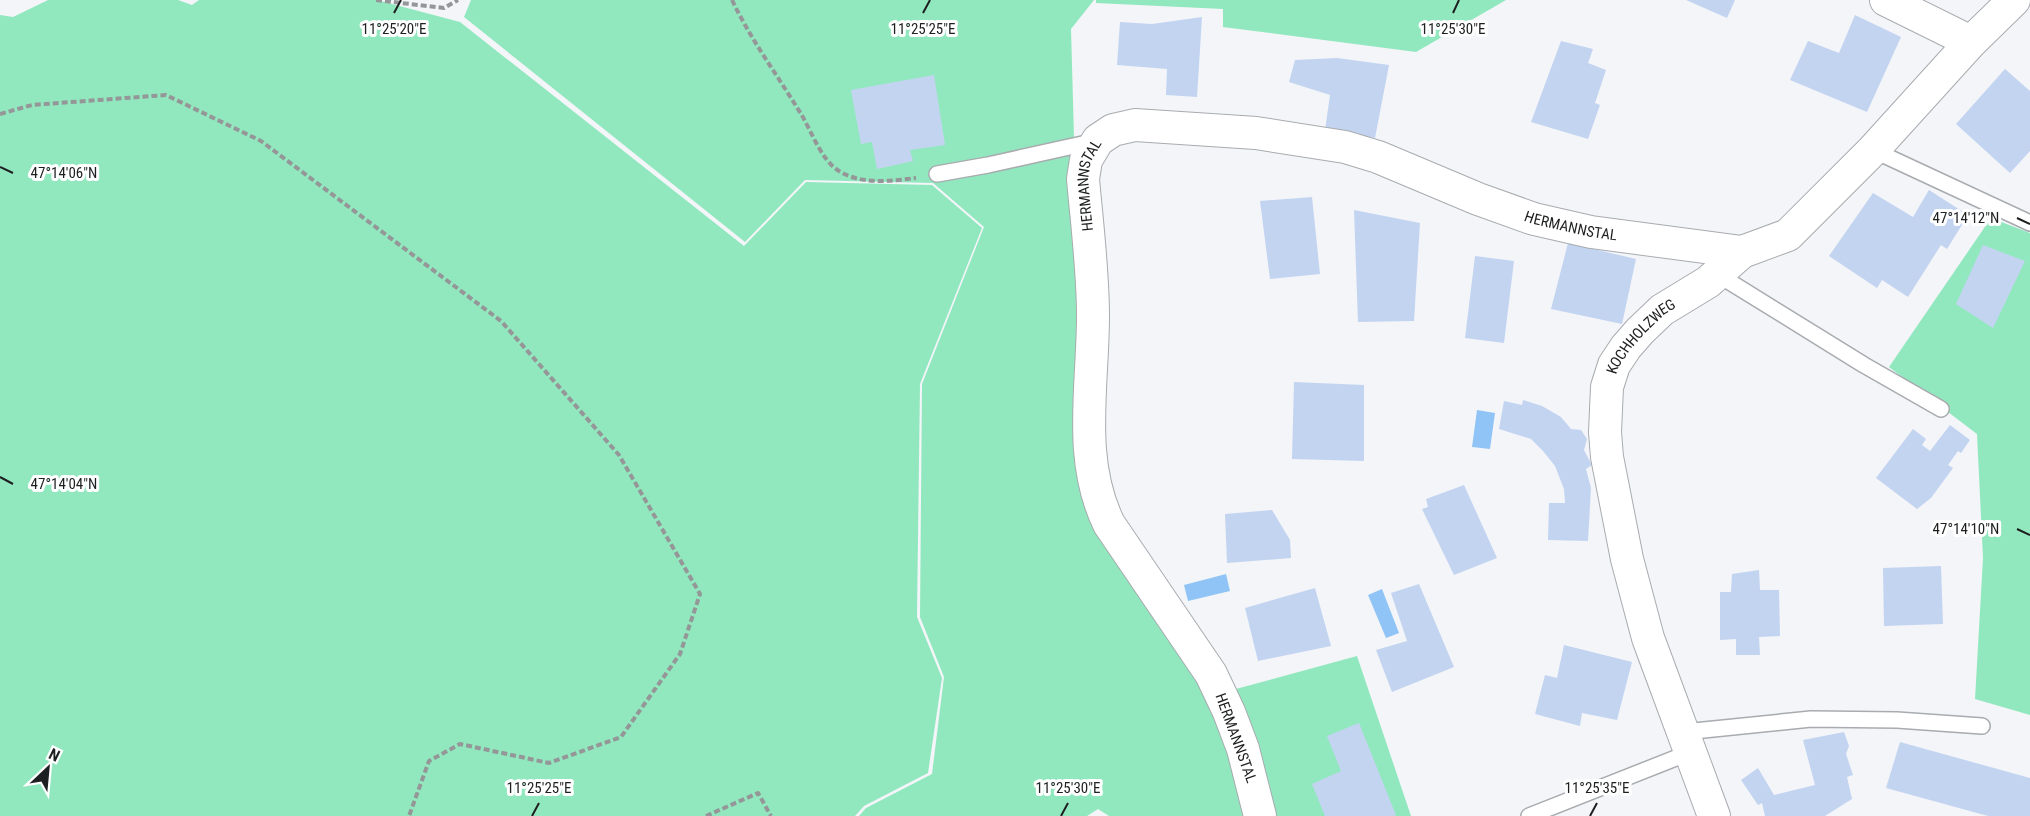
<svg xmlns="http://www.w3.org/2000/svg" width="2030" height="816" font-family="'Roboto Condensed',sans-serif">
<rect width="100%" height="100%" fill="#f3f5f9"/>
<g fill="#92e8be">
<path d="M48,0H178L192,5L199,0H377L460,22L744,246L806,182L932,185L982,228L920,384L917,617L942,678L928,773L864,806L855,816H0V15L13,17Z"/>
<path d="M471,0H1094L1071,29L1083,462L1210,696L1357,656L1411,816H1109L1098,809L1087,816H859L866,808L932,774L944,677L920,617L922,384L984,227L933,183L805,180L745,242L464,17Z"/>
<path d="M1096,0H1506L1416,52L1223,27V9L1096,3Z"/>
<path d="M1991,218L2030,233V715L1975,699L1983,558L1977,434L1889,367Z"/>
</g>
<g fill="#90c4f6">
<path d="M1477,410L1495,413L1490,449L1472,447Z"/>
<path d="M1226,574L1230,591L1188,601L1184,585Z"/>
<path d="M1382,589L1399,633L1386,638L1368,595Z"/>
</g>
<g fill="#c3d4f1">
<path d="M1686,0H1735L1727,18Z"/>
<path d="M1855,15L1901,37L1867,112L1790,80L1808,41L1839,53Z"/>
<path d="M1202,17L1197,97L1166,95L1167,69L1117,65L1120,22L1152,24Z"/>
<path d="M1561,41L1593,49L1588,63L1606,70L1595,103L1600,105L1588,139L1531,122Z"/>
<path d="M1337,58L1389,65L1375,138L1325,130L1330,95L1289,82L1295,60Z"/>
<path d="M2005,69L2030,91V151L2010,173L1956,124Z"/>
<path d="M934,75L945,145L910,150L913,161L877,169L872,142L861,144L851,90Z"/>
<path d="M1929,190L1968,215L1947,249L1941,245L1908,297L1882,280L1877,288L1829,256L1873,193L1913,217Z"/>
<path d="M1312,197L1320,274L1270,279L1260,201Z"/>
<path d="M1354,210L1420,223L1414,321L1358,322Z"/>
<path d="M1568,243L1636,259L1622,324L1551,309Z"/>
<path d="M1983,245L2025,261L1993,328L1956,304Z"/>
<path d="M1475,256L1514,261L1504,343L1465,338Z"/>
<path d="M1294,382L1364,385V461L1292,459Z"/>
<path d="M1523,400L1542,406L1561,417L1571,429L1581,430L1587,439L1584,450L1592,465L1586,469L1591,488L1588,541L1548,540L1549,503H1565L1564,489L1555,466L1543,451L1531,439L1499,429L1504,401L1522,405Z"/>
<path d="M1950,425L1970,440L1961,453L1958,451L1948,465L1953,468L1931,498L1917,509L1876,478L1913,429L1926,439L1922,445L1930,451Z"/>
<path d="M1464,485L1497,558L1454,575L1422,509L1428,507L1426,499Z"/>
<path d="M1272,510L1290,540L1291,558L1227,563L1225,514Z"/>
<path d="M1941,566L1943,624L1884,626L1883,568Z"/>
<path d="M1759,570L1760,590H1779L1780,636L1759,637L1760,655H1736V639L1720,640V592H1731L1732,574Z"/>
<path d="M1419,584L1454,667L1392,692L1376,650L1407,641L1391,593Z"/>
<path d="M1315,588L1331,646L1258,661L1245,608Z"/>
<path d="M1564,645L1632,662L1617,720L1582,713L1580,726L1535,714L1545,675L1557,678Z"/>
<path d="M1359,723L1396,815L1393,816H1325L1312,784L1341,771L1327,736Z"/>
<path d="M1844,732L1849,746L1846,754L1853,775L1847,777L1852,799L1825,816H1765L1762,803L1758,805L1741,780L1758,768L1774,795L1815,785L1803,740Z"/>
<path d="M1900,742L2030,778V816H1988L1886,788Z"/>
</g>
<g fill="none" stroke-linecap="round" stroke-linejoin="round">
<defs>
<g id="service">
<path d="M1873,150L2030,223"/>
<path d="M937,174L988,165L1096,141"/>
<path d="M1717,274L1864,365L1941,409"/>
<path d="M1684,732L1811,719L1897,720L1982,726"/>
<path d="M1529,816L1691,752"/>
</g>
<g id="minor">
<path d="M1886,0L1971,42"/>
<path id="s1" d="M1260,816L1243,749L1229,712L1211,674L1109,524C1077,459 1093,386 1093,316C1093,271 1087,224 1083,179L1086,160L1098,140L1113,130L1135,125L1256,133L1345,147L1378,157L1478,199L1534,219L1591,232L1742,252"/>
<path id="s2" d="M1714,816L1648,638L1627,559L1607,457L1605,432L1607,387L1614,365L1626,347L1640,331L1662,310L1708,282L1742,252L1788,235L1873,150L1971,42L2014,0"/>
</g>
</defs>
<use href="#service" stroke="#a8abaf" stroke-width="18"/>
<use href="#minor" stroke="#a8abaf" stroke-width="34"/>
<g stroke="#949698" stroke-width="4" stroke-dasharray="6 3" stroke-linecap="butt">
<path d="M376,0L444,8L458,0"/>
<path d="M732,0C751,40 778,76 801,114C812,132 821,160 839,171C861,185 891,181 916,178"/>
<path d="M0,114L32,105L166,95L261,141L501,321L619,455L700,594L680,654L621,737L549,763L460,744L429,761L409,816"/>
<path d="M706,816L758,793L771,816"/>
</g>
<use href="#service" stroke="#fff" stroke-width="15"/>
<use href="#minor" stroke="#fff" stroke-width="32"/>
</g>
<path fill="none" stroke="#1e1f20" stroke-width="2" d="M394,13L401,0M923,13L930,0M1453,13L1459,0M0,167L13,173M2017,218L2030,224M0,477L13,484M2017,529L2030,535M532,816L539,803M1061,816L1068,803M1590,816L1597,803"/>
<g text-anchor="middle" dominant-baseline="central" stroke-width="6" stroke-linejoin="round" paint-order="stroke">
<g font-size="15" fill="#1e1f20" stroke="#fff">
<text stroke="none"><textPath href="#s1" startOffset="675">HERMANNSTAL</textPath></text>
<text stroke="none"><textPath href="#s1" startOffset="1215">HERMANNSTAL</textPath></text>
<text stroke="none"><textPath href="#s2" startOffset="508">KOCHHOLZWEG</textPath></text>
<text transform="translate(1236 738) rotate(70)">HERMANNSTAL</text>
</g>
</g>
<g font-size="15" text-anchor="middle" fill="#1e1f20" stroke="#fff" stroke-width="6" stroke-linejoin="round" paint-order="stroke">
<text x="394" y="34">11°25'20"E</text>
<text x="923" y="34">11°25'25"E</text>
<text x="1453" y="34">11°25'30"E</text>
<text x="64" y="178">47°14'06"N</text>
<text x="1966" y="223">47°14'12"N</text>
<text x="64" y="489">47°14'04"N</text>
<text x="1966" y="534">47°14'10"N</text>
<text x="539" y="793">11°25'25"E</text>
<text x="1068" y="793">11°25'30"E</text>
<text x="1597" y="793">11°25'35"E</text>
</g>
<g transform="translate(48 768) rotate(26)" stroke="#ffffff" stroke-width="4.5" paint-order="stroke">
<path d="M0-4.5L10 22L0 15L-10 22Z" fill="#1e1f20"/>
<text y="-9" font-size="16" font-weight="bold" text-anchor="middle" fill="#1e1f20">N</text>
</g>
</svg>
